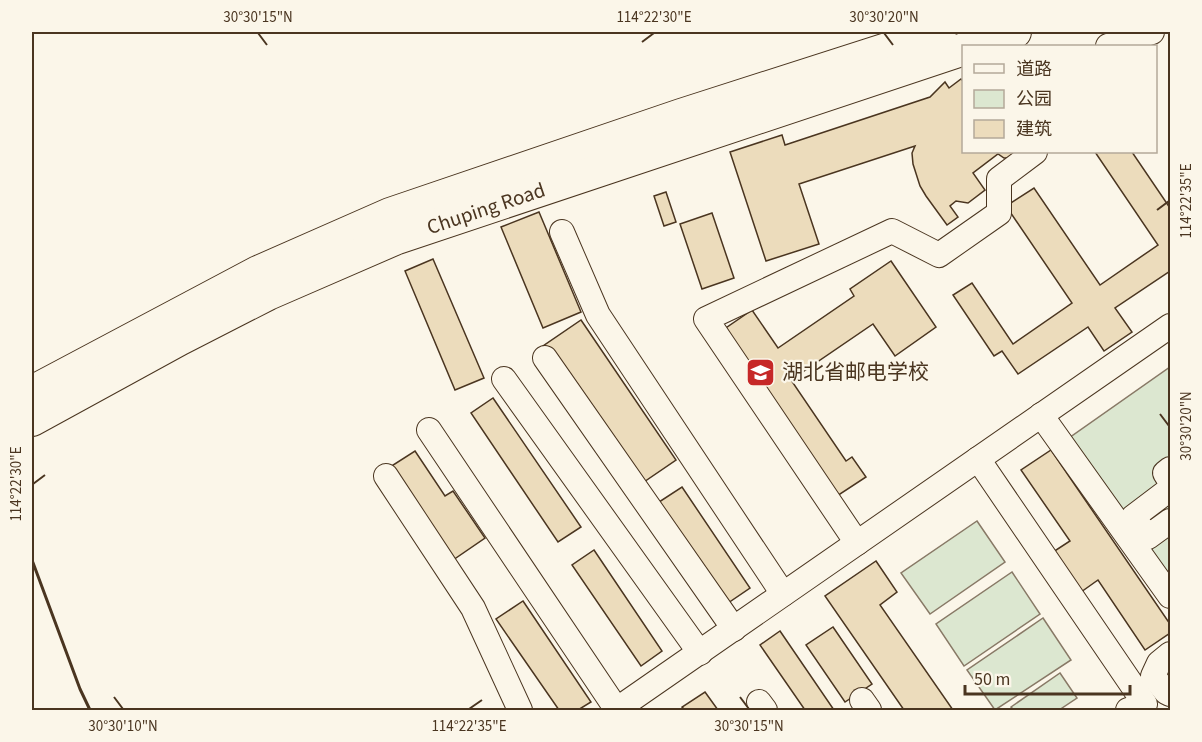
<svg xmlns="http://www.w3.org/2000/svg" width="1202" height="742" font-family="'Source Sans 3','Noto Sans SC',sans-serif">
<rect width="100%" height="100%" fill="#fbf6e9"/>
<g fill="#dce7d0" stroke="#887966" stroke-width="1.5">
<path d="M1170,367V585L1069,438Z"/>
<path d="M977,521L1005,562L930,614L901,573Z"/>
<path d="M1012,572L1040,614L964,666L936,624Z"/>
<path d="M1043,618L1071,660L995,710L967,670Z"/>
<path d="M1060,673L1077,698L1059,710H1014L1011,707Z"/>
</g>
<g fill="#ecdcbc" stroke="#4a3520" stroke-width="1.5">
<path d="M961,79L964,82V152H1018L1010,158H1004L998,154L973,173L985,190L968,203L956,201L950,206L958,217L947,225L926,196L920,186L913,164L912,153L915,146L799,184L819,244L766,261L730,152L782,135L785,145L930,97L945,82L949,88Z"/>
<path d="M1095,152H1132L1170,208V271L1115,308L1132,332L1104,351L1088,327L1018,374L1002,351L994,356L953,295L972,283L1013,344L1072,303L1006,206L1034,188L1100,285L1158,245Z"/>
<path d="M666,192L676,222L664,226L654,196Z"/>
<path d="M539,212L581,312L543,328L501,227Z"/>
<path d="M712,213L734,278L702,289L680,224Z"/>
<path d="M433,259L484,378L455,390L405,271Z"/>
<path d="M891,261L936,327L895,356L873,324L791,380L846,461L852,457L866,477L834,498L720,332L752,310L778,348L854,296L850,289Z"/>
<path d="M581,320L676,460L638,486L543,346Z"/>
<path d="M493,398L581,527L558,542L471,413Z"/>
<path d="M1051,450L1170,624V633L1145,650L1098,580L1081,592L1053,552L1070,541L1021,470Z"/>
<path d="M415,451L445,496L453,491L485,538L453,560L390,467Z"/>
<path d="M682,487L750,588L728,603L659,502Z"/>
<path d="M594,550L662,651L641,666L572,565Z"/>
<path d="M876,561L897,592L880,605L953,710H904L825,596Z"/>
<path d="M523,601L591,702L578,710H559L496,619Z"/>
<path d="M833,627L872,684L845,702L806,645Z"/>
<path d="M780,631L834,710H805L760,645Z"/>
<path d="M705,692L718,710H685L682,707Z"/>
</g>
<g fill="none" stroke-linecap="round" stroke-linejoin="round">
<defs>
<g id="minor">
<path d="M1108,46L1152,32"/>
<path d="M562,232L598,315L783,594"/>
<path d="M545,358L734,629"/>
<path d="M504,379L700,653"/>
<path d="M1041,415L1170,596"/>
<path d="M429,430L617,710"/>
<path d="M978,459L1145,704L1128,710"/>
<path d="M1170,469L1165,473L1170,481"/>
<path d="M386,476L473,608L520,710"/>
<path d="M1170,489L1133,517L1148,537L1170,521"/>
<path d="M857,543L706,319L892,231L939,255L999,213V179L1035,152"/>
<path d="M1170,654L1159,663L1153,676L1166,692L1170,694"/>
<path d="M862,700L869,710"/>
<path d="M759,702L765,710"/>
<path d="M616,710L1170,326"/>
</g>
<g id="major">
<path d="M970,46L1015,32"/>
<path d="M32,392L258,272L390,214L681,115L940,32"/>
<path id="s1" d="M32,420L180,339L268,294L397,238L964,49"/>
</g>
</defs>
<use href="#minor" stroke="#4a3520" stroke-width="26"/>
<use href="#major" stroke="#4a3520" stroke-width="34"/>
<use href="#minor" stroke="#fbf6e9" stroke-width="24"/>
<use href="#major" stroke="#fbf6e9" stroke-width="32"/>
<path stroke="#4a3520" stroke-width="3" d="M32,560L80,689L90,710"/>
</g>
<path fill="none" stroke="#4a3520" stroke-width="2" d="M258,33L267,45M884,33L893,45M642,42L654,33M1157,210L1169,201M1160,414L1169,426M33,484L45,475M114,697L123,709M740,697L749,709M469,709L482,700"/>
<defs>
<symbol id="university-square" viewBox="-11 -11 22 22"><rect x="-9" y="-9" width="18" height="18" rx="4" fill="#c62828" stroke="#fbf6e9"/><path d="M0-5L7-2L0 1L-7-2ZM-4 1L0 2.5L4 1V4Q0 6-4 4Z" fill="#fff"/></symbol>
</defs>
<g fill-rule="evenodd">
<use href="#university-square" x="744" y="356" width="33" height="33"/>
</g>
<g text-anchor="middle" dominant-baseline="central" stroke-width="4.5" stroke-linejoin="round" paint-order="stroke">
<g font-size="21" fill="#4a3520" stroke="#fbf6e9">
<text stroke="none"><textPath href="#s1" startOffset="502">Chuping Road</textPath></text>
</g>
<g font-size="21" fill="#4a3520" stroke="#fbf6e9" text-anchor="start">
<text x="782" y="372">湖北省邮电学校</text>
</g>
</g>
<rect width="1202" height="742" fill="none" stroke="#fbf6e9" stroke-width="66"/>
<rect x="962" y="45" width="195" height="108" fill="#fbf6e9" stroke="#b4a999" stroke-width="1.5"/>
<rect x="974" y="64" width="30" height="9" fill="#fbf6e9" stroke="#b4a999" stroke-width="1.5"/>
<text x="1016" y="75" font-size="18" fill="#4a3520">道路</text>
<rect x="974" y="90" width="30" height="18" fill="#dce7d0" stroke="#b4a999" stroke-width="1.5"/>
<text x="1016" y="105" font-size="18" fill="#4a3520">公园</text>
<rect x="974" y="120" width="30" height="18" fill="#ecdcbc" stroke="#b4a999" stroke-width="1.5"/>
<text x="1016" y="135" font-size="18" fill="#4a3520">建筑</text>
<path d="M965 685v9h165v-9" fill="none" stroke="#4a3520" stroke-width="3"/>
<text x="974" y="685" font-size="18" fill="#4a3520" stroke="#fbf6e9" stroke-width="4.5" paint-order="stroke">50 m</text>
<rect x="33" y="33" width="1136" height="676" fill="none" stroke="#4a3520" stroke-width="2"/>
<g font-size="15" text-anchor="middle" fill="#4a3520">
<text x="258" y="22">30°30'15"N</text>
<text x="654" y="22">114°22'30"E</text>
<text x="884" y="22">30°30'20"N</text>
<text transform="translate(1186 201) rotate(-90)" y="5">114°22'35"E</text>
<text transform="translate(1186 426) rotate(-90)" y="5">30°30'20"N</text>
<text transform="translate(16 484) rotate(-90)" y="5">114°22'30"E</text>
<text x="123" y="731">30°30'10"N</text>
<text x="469" y="731">114°22'35"E</text>
<text x="749" y="731">30°30'15"N</text>
</g>
</svg>
